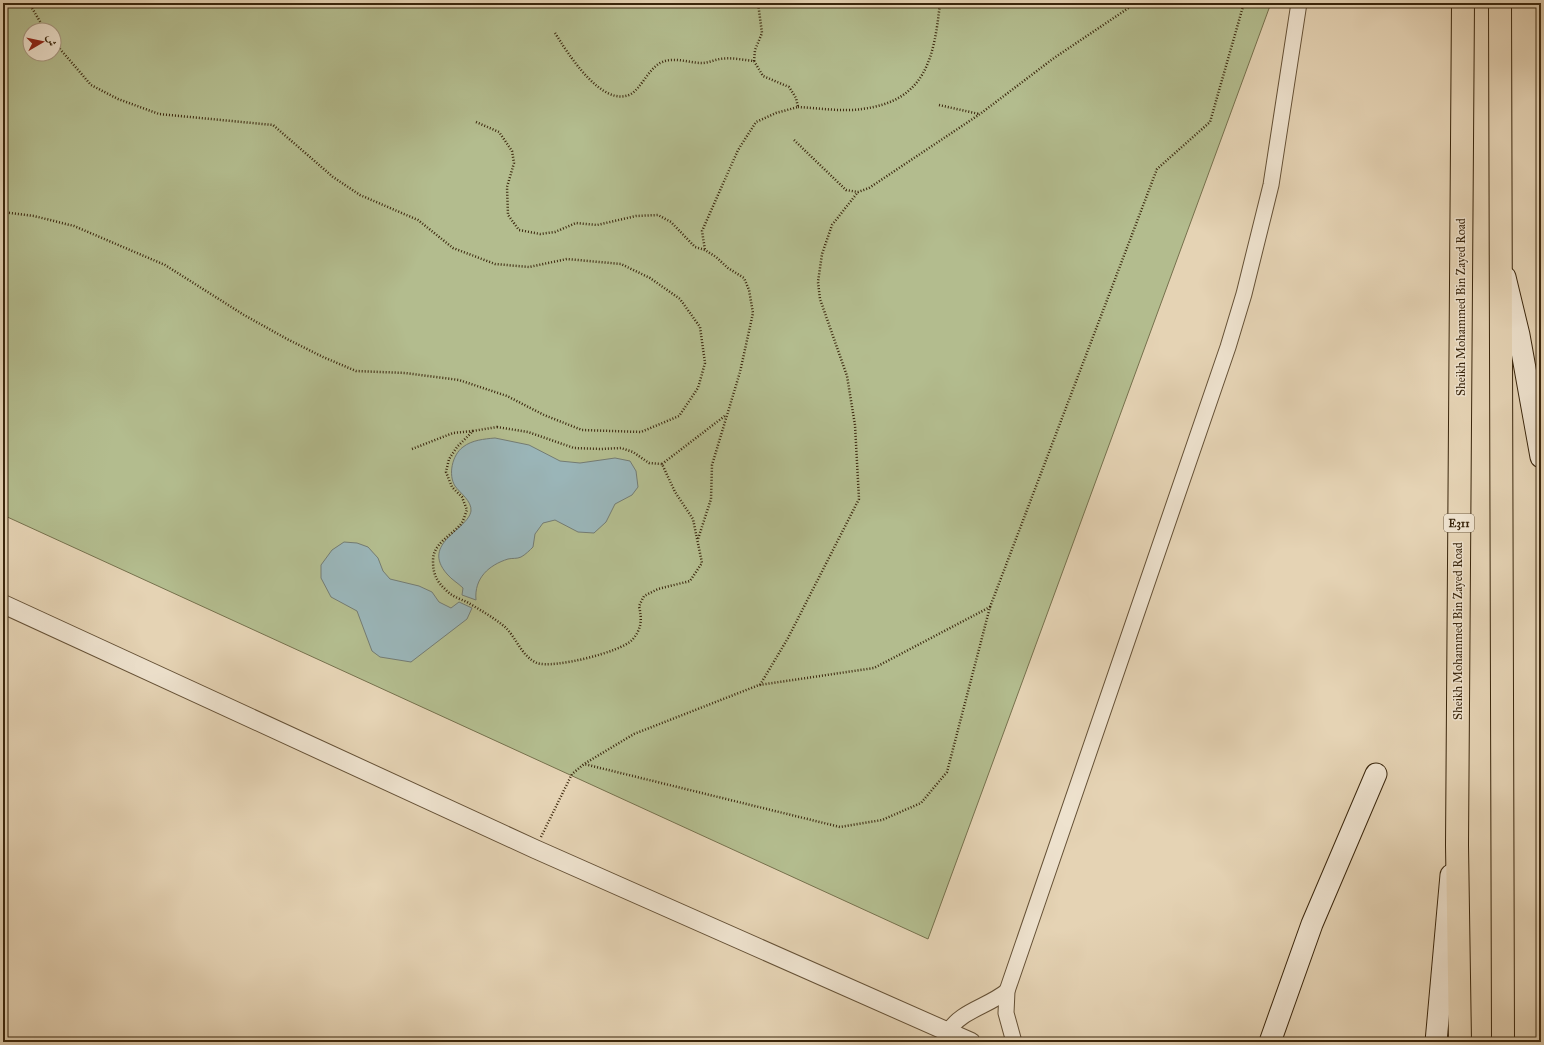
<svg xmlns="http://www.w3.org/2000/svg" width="1544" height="1045" font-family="'IM FELL Great Primer',Amiri,serif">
<rect width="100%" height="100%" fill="#e5d3b4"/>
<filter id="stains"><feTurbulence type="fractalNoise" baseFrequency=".005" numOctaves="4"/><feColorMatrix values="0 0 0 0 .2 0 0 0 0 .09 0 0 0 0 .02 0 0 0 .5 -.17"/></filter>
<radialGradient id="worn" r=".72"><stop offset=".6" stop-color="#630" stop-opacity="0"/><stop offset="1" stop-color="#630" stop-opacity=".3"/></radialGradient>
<path fill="#b3bc8e" stroke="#76714d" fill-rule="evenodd" d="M3,3H1271L928,939L3,515ZM30,30H54V54H30Z"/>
<g fill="#9ab5b8" stroke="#747c73">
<path d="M495,438L529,445L560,461L580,463L615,458L630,461L636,471L638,487L632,495L615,504L606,522L594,533L578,532L555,520L543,523L535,534L533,547C530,550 525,555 521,557C517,559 512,558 508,559C489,565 474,578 476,600L462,595L463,588C458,583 452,580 447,574C420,543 468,530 471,511C472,501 460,493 455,486C448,475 452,455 463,447C472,440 484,439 495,438Z"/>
<path d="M344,542L357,543L368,547L378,558L383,571L390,579L419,586L432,592L439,602L451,608L459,602L472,608L467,619L411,662L380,657L372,651L357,611L331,597L321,578V565L332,550Z"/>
</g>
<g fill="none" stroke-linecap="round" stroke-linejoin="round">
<defs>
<g id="minor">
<path d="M948,1032C960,1011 987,1007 1007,991"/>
<path d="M1014,1042L1006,1013L1007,991L1228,347L1244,294L1271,185L1299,3"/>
</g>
<path id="tertiary" d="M3,604L535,849L971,1042"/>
<g id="secondary">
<path d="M1505,277L1519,335L1541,457"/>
<path d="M1270,1042L1312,924L1376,774"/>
<path d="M1436,1042L1451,875"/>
</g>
<g id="motorway">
<path d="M1500,3L1503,1042"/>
<path d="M1460,1042L1457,845L1463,3"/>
</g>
</defs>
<use href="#minor" stroke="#655136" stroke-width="17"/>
<use href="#tertiary" stroke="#655136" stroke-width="20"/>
<use href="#secondary" stroke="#3a260c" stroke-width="23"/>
<use href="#motorway" stroke="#3a260c" stroke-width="24"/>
<g stroke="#3a260c" stroke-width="2.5" stroke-dasharray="1 2" stroke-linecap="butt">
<path d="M29,3L45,30"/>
<path d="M555,33C567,52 602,109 631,94C641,88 648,70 660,63C674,56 688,63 702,63C708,63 714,60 720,59C731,57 743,60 754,61L763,76L789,87L796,98L798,107L776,113L756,122L738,150L702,231L705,250"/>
<path d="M754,61L755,50L762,33L758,3"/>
<path d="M939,105L979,114"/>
<path d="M798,107C818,108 843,112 862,109C926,101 934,58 940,3"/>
<path d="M476,122L499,132L512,151L514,163L507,187L508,215L519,230L540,234L555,232L576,223L597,225L636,216L658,215L671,222L695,247L705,250L716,257L728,268L744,278L749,290L753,313L740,372L712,465L711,499L698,539"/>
<path d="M794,140L846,190L858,192L869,188L980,114L1054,58L1136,3"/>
<path d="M3,212L34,216L74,226L165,265L244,315L287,339L323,357L356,371L405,373L459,380L507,396L544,415L582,430L641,432L679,416L698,388L705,363L700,327L680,299L650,278L621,264L567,259L529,267L495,264L453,248L418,220L360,195L333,177L273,125L159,114L118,99L91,85L54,42"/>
<path d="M497,427L528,432L574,448L601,449L621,448L633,452L649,463L662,464L675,492L693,519L702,563L690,581L658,589L644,596L639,606C642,619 642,629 632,640C621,652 553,669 537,663C522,657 516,637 505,627C493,617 480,610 467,602C460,599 451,596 446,590C437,582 433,574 433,561C433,543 451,536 461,524C464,520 465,514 467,510L462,497L452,487L446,472L449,459L457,447L473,431Z"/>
<path d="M412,449L453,433L473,431"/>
<path d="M662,464L726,415"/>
<path d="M990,607L1157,169L1210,122L1244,3"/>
<path d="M760,685L788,638L859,499L855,425L847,376L820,299L818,282L822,254L832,225L858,192"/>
<path d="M541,837L572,774L584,764L634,734L759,685L874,668L990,607L947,772L921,803L882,820L840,827L584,764"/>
</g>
<use href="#minor" stroke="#eee2ce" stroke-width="15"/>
<use href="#tertiary" stroke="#eee2ce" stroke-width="18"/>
<use href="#secondary" stroke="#eee2ce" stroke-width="21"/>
<use href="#motorway" stroke="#e5d3b4" stroke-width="22"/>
</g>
<g text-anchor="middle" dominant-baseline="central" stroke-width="3" stroke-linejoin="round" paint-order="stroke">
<rect fill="#eee2ce" stroke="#705e46" stroke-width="1" x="1444" y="514" width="30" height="18" rx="3"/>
<g font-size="11" font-weight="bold" fill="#3a260c">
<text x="1459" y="523">E311</text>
</g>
<g font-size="12" fill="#3a260c" stroke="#eee2ce">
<text transform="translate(1461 307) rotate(-90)">Sheikh Mohammed Bin Zayed Road</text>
<text transform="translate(1458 631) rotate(-90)">Sheikh Mohammed Bin Zayed Road</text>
</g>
</g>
<rect width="1544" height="1045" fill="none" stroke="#e5d3b4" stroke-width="16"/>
<rect x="4" y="4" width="1536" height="1037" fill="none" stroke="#3a260c" stroke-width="2"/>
<rect x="8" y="8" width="1528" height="1029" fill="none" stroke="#3a260c"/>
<g transform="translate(42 42) rotate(81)"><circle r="19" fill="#eee2ce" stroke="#a69780"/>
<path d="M0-3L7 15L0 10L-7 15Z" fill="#8f2418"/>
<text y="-6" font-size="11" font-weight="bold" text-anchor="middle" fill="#3a260c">ش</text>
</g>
<rect width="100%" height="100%" filter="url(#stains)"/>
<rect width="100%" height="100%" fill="url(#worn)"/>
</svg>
